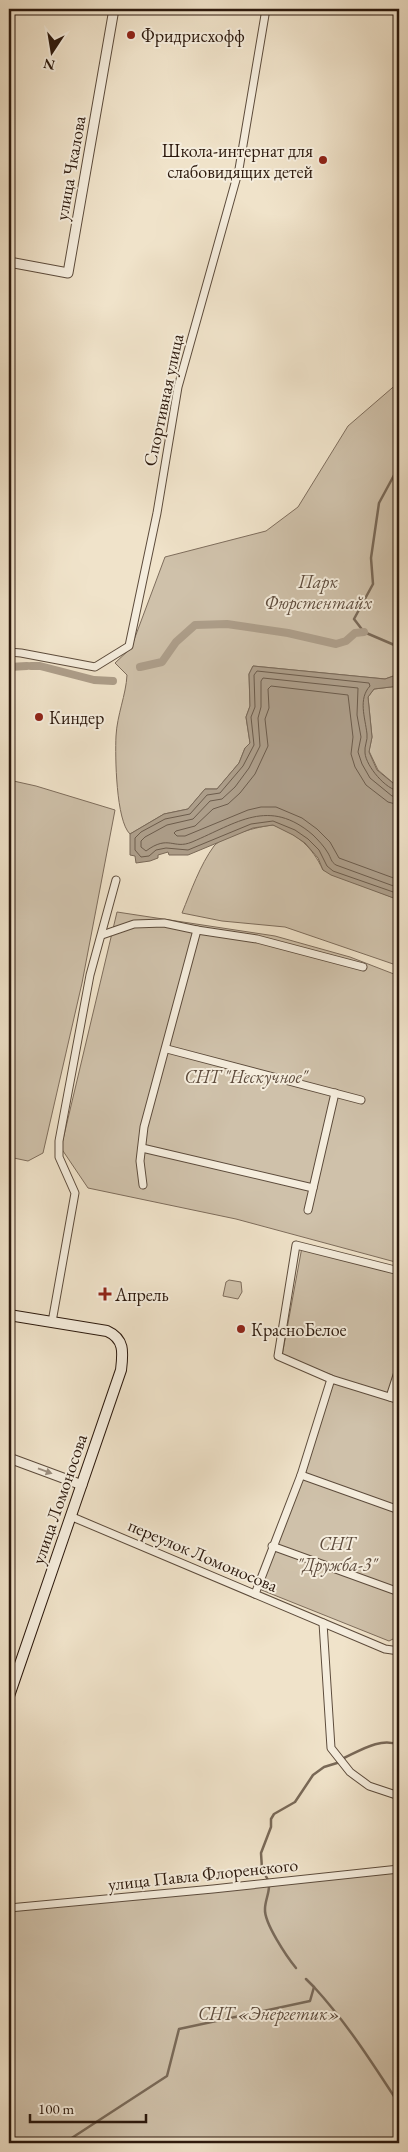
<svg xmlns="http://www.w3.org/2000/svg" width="408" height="2152" font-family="'EB Garamond',serif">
<rect width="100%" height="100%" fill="#f0e3ca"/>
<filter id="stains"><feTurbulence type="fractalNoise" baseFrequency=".004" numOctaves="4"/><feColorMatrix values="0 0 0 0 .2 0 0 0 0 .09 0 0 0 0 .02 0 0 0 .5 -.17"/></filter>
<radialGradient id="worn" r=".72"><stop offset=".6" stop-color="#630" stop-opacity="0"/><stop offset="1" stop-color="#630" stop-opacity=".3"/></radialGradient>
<g fill="#cfc1aa" stroke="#7e6d5c">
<path d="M399,382V544L396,547L399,574V674L385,679L253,666L249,674L250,706L246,717L250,743L245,748L239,763L217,789H205L188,809L164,814L130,834C116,821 115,756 116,736C117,715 126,695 127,675L115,663L131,648L165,557L266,531L298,507L348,426Z"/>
<path d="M399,686V788L378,770L369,751L372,737L368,697L374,689Z"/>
<path d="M9,780L36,786L115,810L82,983L43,1153L28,1161L9,1157Z"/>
<path d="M273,825C298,834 312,847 323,870L399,900V966L285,927L222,921L182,913C191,891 200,865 214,846C222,836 260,826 273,825Z"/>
<path d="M117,912L275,936L350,957L399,976V1263L236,1219L88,1188L61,1148Z"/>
<path d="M302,1247L399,1271V1636L389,1641L259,1589L332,1375L282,1356Z"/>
<path d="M229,1280L241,1282L242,1292L238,1299L223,1296L226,1282Z"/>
<path d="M399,1868V2143H9V1907Z"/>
</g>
<path fill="#ad9e8a" stroke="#796958" d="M253,666L385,679L399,674V686L374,689L368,697L372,737L369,752L377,770L399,788V900L331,875L323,870L318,858L305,843L293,835L273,825L253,828L188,855H169L168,852L158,855V858L150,861L136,863L135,856L130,855V834L164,814L188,809L205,789H217L239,763L245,748L250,743L246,717L250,706L249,674Z"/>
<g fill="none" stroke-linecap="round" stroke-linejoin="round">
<g stroke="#6c5c4c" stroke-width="1">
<path d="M399,791C386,790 366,766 365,753C364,746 368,740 367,734C365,717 358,699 370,686L369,683L257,671L254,675L255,707L251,717L254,745L243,766L220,793L207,795L190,814L165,819L141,832L135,838V850L141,857L149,856L156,850L166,848L188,850L251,824L273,821L295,830L308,839L319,850L327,866L333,871L399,894"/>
<path d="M399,797L392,796L370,778L362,764L358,752L361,737L357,715L358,688L263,678L261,681V707L258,718L260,746L249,768L235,787L222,799L210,801L193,819L167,825L145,837L141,841V847L146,851C169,834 173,850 192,842C237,823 269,797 313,835C318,840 324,846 328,853C331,858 331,862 336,865L399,888"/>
<path d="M399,805L388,802L366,785L355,767L351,754L353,737L348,695L271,686L268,689L269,708L265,719L268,746L255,774L240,793L228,804L213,809L195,826L176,831L174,833L177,836H185L248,810L261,807H276L302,818L317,829L330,842L339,858L399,880"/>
</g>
<g stroke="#796958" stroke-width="2.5">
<path d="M399,466L379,503L371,558L373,584L354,619L364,632L399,647"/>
<path d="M344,1758C361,1750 381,1737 399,1745"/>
<path d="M268,1880L262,1869L261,1853L271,1827V1819L274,1814L295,1802L313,1775L324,1767L337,1763"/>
<path d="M269,1886C269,1894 265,1901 265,1909C264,1923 287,1957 296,1968"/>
<path d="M314,1987C347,2023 373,2064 399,2104"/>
<path d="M64,2143L167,2076L179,2029L310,2001L314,1987L306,1979"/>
</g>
<g stroke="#ad9e8a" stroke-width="8">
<path d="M31,666H40L94,680L113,681"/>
<path d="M9,667L27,666"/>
<path d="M140,667L162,662L176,642L195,625L227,624L288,633L336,644L346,641L355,633L364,632"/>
</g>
<defs>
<g id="minor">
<path d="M9,652L21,653L95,667L129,646L157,513L178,387L239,169L266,9"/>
<path d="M102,935L134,924L164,923L197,930"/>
<path d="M167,1049L361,1100"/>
<path d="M142,1148L313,1188"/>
<path d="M143,1185L140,1161L144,1127L197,930L257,939L363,967"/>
<path d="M308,1210L335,1093"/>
<path d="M52,1322L75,1193L59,1157V1141L90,975L116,880"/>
<path d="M331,1379L278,1356L296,1245L399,1271"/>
<path d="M390,1397L399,1369"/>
<path d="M301,1475L331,1379L399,1400"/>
<path d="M70,1516L385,1649L399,1651"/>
<path d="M272,1546L399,1592"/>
<path d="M255,1594L301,1475L399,1510"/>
<path d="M323,1623L331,1748L350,1772L369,1786L399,1796"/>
<path d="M9,1908L213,1889L399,1869"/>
</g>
<g id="tertiary">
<path d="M9,262L68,273L114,9"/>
<path d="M9,1458L82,1485"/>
</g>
<path id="secondary" d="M9,1315L107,1331C125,1339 123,1353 121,1370L9,1696"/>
</defs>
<use href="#minor" stroke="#5d4c3c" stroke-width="9"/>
<use href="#tertiary" stroke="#5d4c3c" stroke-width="11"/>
<use href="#secondary" stroke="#2c190d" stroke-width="12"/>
<use href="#minor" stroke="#f5eddd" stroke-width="7"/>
<use href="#tertiary" stroke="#f5eddd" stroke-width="9"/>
<use href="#secondary" stroke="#f5eddd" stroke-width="10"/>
</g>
<defs><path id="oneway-solid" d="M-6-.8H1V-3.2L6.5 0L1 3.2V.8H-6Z" transform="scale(1.25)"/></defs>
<use fill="#9b8e7f" href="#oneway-solid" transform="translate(45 1471) rotate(20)"/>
<g fill="#8f2418" stroke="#f5eddd" stroke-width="2">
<circle cx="131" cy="35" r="5"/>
<circle cx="323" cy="160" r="5"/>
<circle cx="39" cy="717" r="5"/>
<path d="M102.5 1286.5h5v5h5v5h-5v5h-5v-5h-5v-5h5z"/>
<circle cx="241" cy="1329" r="5"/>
</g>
<g text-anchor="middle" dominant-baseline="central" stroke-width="4" stroke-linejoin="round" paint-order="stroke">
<g font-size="18" fill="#2c190d" stroke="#f5eddd" text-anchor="start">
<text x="141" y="35">Фридрисхофф</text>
<text x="313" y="150" text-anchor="end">Школа-интернат для<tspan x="313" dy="21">слабовидящих детей</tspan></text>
<text x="49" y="717">Киндер</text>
<text x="115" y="1294">Апрель</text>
<text x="251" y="1329">КрасноБелое</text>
</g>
<g font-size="18" fill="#2c190d" stroke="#f5eddd">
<text transform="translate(70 168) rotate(-80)">улица Чкалова</text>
<text transform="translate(163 400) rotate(-78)">Спортивная улица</text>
<text transform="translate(59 1499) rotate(-71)">улица Ломоносова</text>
<text transform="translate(203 1555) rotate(23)">переулок Ломоносова</text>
<text transform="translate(203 1874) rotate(-6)">улица Павла Флоренского</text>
</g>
<g font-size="18" font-style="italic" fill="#5d4b3c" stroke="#f5eddd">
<text x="318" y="581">Парк<tspan x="318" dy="21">Фюрстентайх</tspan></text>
<text x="246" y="1076">СНТ "Нескучное"</text>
<text x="337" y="1543">СНТ<tspan x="337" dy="21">"Дружба-3"</tspan></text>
<text x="269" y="2013">СНТ «Энергетик»</text>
</g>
</g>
<rect width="408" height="2152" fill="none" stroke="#f0e3ca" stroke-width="30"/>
<rect x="10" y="10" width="388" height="2132" fill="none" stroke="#2c190d" stroke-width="2.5"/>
<rect x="15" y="15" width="378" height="2122" fill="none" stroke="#2c190d"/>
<g transform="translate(52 52) rotate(192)" stroke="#f5eddd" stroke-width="4" paint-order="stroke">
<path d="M0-4L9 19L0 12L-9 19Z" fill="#2c190d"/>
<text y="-8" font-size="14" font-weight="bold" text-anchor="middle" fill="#2c190d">N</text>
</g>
<path d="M30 2114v8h116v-8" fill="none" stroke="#2c190d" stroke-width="2.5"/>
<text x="38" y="2114" font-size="15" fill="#2c190d" stroke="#f5eddd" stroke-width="4" paint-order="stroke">100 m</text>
<rect width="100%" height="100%" filter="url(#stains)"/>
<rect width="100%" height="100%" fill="url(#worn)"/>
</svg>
